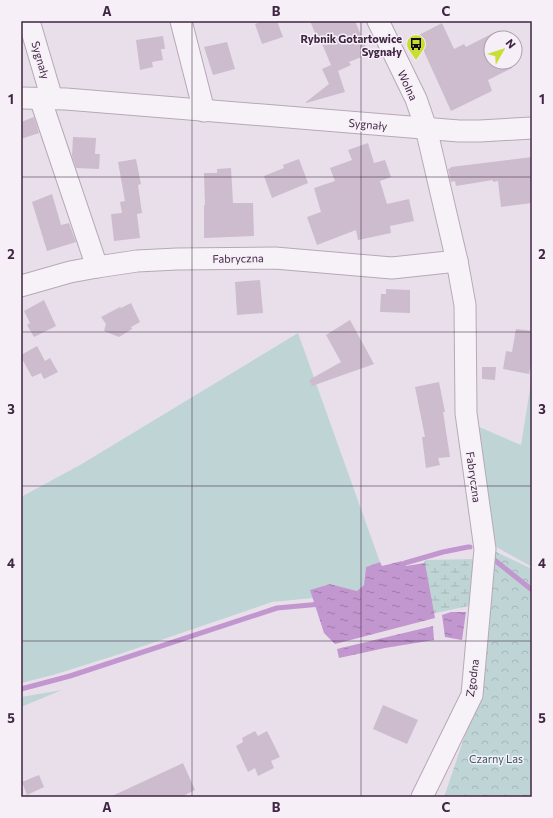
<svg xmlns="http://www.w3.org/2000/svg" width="553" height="818" font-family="Commissioner,sans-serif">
<defs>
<pattern id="forest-crowns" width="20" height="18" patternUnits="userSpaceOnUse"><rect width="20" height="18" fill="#bfd5d5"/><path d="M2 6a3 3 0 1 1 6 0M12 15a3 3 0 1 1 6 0" fill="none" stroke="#a5b7b8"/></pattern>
<pattern id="wetland-marsh" width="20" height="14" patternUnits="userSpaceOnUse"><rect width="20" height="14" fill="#bfd5d5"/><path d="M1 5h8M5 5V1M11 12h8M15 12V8" fill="none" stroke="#a5b7b8"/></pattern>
<pattern id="water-ripples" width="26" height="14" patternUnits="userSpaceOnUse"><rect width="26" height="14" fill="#c296ce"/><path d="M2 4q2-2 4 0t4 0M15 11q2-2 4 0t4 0" fill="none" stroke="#9f7aa9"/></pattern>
</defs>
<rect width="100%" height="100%" fill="#e9dfea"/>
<g fill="#bfd5d5">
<path d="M298,333L380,562L366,567L364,585L357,591L330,584L311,590L313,598L272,602L120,654L53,675L21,683V497L80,465Z"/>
<path d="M531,383H532V567L491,544L477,426L521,445Z"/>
<path d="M62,690L21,707V697Z"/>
</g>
<path fill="url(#forest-crowns)" d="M492,550L532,569V797H444L480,691Z"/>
<path fill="url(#wetland-marsh)" d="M476,559L473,605L431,614L420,567L426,560Z"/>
<g fill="url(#water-ripples)">
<path d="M402,561L406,566L425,563L435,618L335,644L324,633L310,590L330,584L357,591L364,585L366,567L380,562L382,566Z"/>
<path d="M451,612H466L462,640L445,637L442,615Z"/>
<path d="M433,626L434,640L385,648L339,658L337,649Z"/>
</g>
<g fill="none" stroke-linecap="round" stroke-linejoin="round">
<g stroke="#c296ce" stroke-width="5">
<path d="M492,558L532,590"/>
<path d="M400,567L405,563L443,552L468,547H470"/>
<path d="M21,689L70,676L277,608L321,604"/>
</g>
</g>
<g fill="#ccbccd">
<path d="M263,21H277L283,37L262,44L255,24Z"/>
<path d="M310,21H355L369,54L349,62L351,65L338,71L345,92L306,103V102L329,84L322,69L331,65L320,39L318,40Z"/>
<path d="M442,23L454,49L464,44L466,47L495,32L498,38H491V62H509L512,68L488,80L492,91L451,111L417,36Z"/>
<path d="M163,36L165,49H161L163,60L152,62L153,67L140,70L136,40Z"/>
<path d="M227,42L235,69L213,75L204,47Z"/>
<path d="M34,117L39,133L21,139V122Z"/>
<path d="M73,137L96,138L95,154H100L99,169L76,168L72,156Z"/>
<path d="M368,143L374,163L385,160L391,177L380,181L387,204L409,199L414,221L390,226L391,233L358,240L356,230L317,245L307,217L321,212L314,188L335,181L330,168L352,160L348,150Z"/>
<path d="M532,157V203L501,207L498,181L493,182V180L456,186L455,181L451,182L448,169L451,168V167Z"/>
<path d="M136,159L141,184L138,185L142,213L137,214L140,238L114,241L111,214L122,213L120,202L125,201L118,162Z"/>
<path d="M299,159L308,183L272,198L264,176L284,168L283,165Z"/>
<path d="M231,168L233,203H253L254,236L204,238V205H205L204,173H217V169Z"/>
<path d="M52,194L61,225L69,223L76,242L47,251L32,202Z"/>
<path d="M260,280L263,313L237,315L235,282Z"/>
<path d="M386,289L410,290V313L380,312L381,294H386Z"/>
<path d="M44,300L56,326L34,337L27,325L30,323L24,311Z"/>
<path d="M131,303L140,322L131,327L132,329L119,337L104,331L106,324L101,317L120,307L121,308Z"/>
<path d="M350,320L374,364L312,386L309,380L341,362L326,335Z"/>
<path d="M516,329L532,331V359L529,374L503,369L506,351L512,352Z"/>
<path d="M37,346L45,361L50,358L58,372L44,379L41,373L32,377L21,357V355Z"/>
<path d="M482,367H496L495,380L482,379Z"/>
<path d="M439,382L445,412H443L450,457L438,458L440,465L426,468L422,437H425L415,387Z"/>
<path d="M383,705L418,720L407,744L373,729Z"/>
<path d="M255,731L258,736L267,731L280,757L271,761L274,768L258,776L255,768L248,772L236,746L243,742L242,738Z"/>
<path d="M183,763L195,790L181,797H110Z"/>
<path d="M39,775L44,787L27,795L22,782Z"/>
</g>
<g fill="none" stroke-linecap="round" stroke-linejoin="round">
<defs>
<g id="minor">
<path d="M29,21L52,99"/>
<path d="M181,21L204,111"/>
<path d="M378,21L416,99L426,128L457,261L465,305L466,413L485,549L472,695L422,797"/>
<path d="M21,98L66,99L459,131H480L532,128"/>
<path d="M40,98L97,267"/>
<path d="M21,286L70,272L97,267L137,261L177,259L275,258L392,268L457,261"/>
</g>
</defs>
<use href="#minor" stroke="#b6a8b8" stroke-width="23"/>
<use href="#minor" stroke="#f7f2f8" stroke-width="21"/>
</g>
<path fill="none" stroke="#402643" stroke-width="1" stroke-opacity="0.55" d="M192,21V797M361,21V797M21,177H532M21,332H532M21,486H532M21,641H532"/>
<defs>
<symbol id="bus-pin" viewBox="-11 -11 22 30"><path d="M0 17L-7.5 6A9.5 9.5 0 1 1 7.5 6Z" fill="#cadd36" stroke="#f6eff7"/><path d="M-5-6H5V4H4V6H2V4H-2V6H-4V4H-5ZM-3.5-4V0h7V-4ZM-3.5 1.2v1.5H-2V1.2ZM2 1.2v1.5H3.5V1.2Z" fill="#111"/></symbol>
</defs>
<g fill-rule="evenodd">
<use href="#bus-pin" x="405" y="33" width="22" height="30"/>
</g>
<g text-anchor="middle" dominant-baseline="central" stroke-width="3" stroke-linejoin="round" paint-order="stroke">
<g font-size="11" font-weight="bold" fill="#402643" stroke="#f6eff7" text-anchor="end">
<text x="402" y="38">Rybnik Gotartowice<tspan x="402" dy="13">Sygnały</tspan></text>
</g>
<g font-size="11" fill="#402643" stroke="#f6eff7">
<text transform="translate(41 60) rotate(74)">Sygnały</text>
<text transform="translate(408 85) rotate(65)">Wolna</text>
<text transform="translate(368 124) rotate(5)">Sygnały</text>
<text transform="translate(238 258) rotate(-1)">Fabryczna</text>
<text transform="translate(474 477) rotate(82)">Fabryczna</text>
<text transform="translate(472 678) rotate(-82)">Zgodna</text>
</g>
<g font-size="11" fill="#325d60" stroke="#f6eff7">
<text x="496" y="758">Czarny Las</text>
</g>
</g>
<rect width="553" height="818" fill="none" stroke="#f6eff7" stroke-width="44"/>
<g transform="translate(503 50) rotate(51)"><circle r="19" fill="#f6eff7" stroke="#ad9faf"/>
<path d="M0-3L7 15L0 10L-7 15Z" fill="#cadd36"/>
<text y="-6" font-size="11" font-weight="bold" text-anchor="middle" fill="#402643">N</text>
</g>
<rect x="22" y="22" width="509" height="774" fill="none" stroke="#402643" stroke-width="1.5"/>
<g font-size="13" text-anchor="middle" font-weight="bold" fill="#402643">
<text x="107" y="16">A</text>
<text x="276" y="16">B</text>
<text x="446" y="16">C</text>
<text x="11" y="104">1</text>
<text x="542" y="104">1</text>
<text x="11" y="259">2</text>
<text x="542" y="259">2</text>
<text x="11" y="414">3</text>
<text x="542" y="414">3</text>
<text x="11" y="568">4</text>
<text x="542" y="568">4</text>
<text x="11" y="723">5</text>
<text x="542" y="723">5</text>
<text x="107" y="812">A</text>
<text x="276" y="812">B</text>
<text x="446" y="812">C</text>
</g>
</svg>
